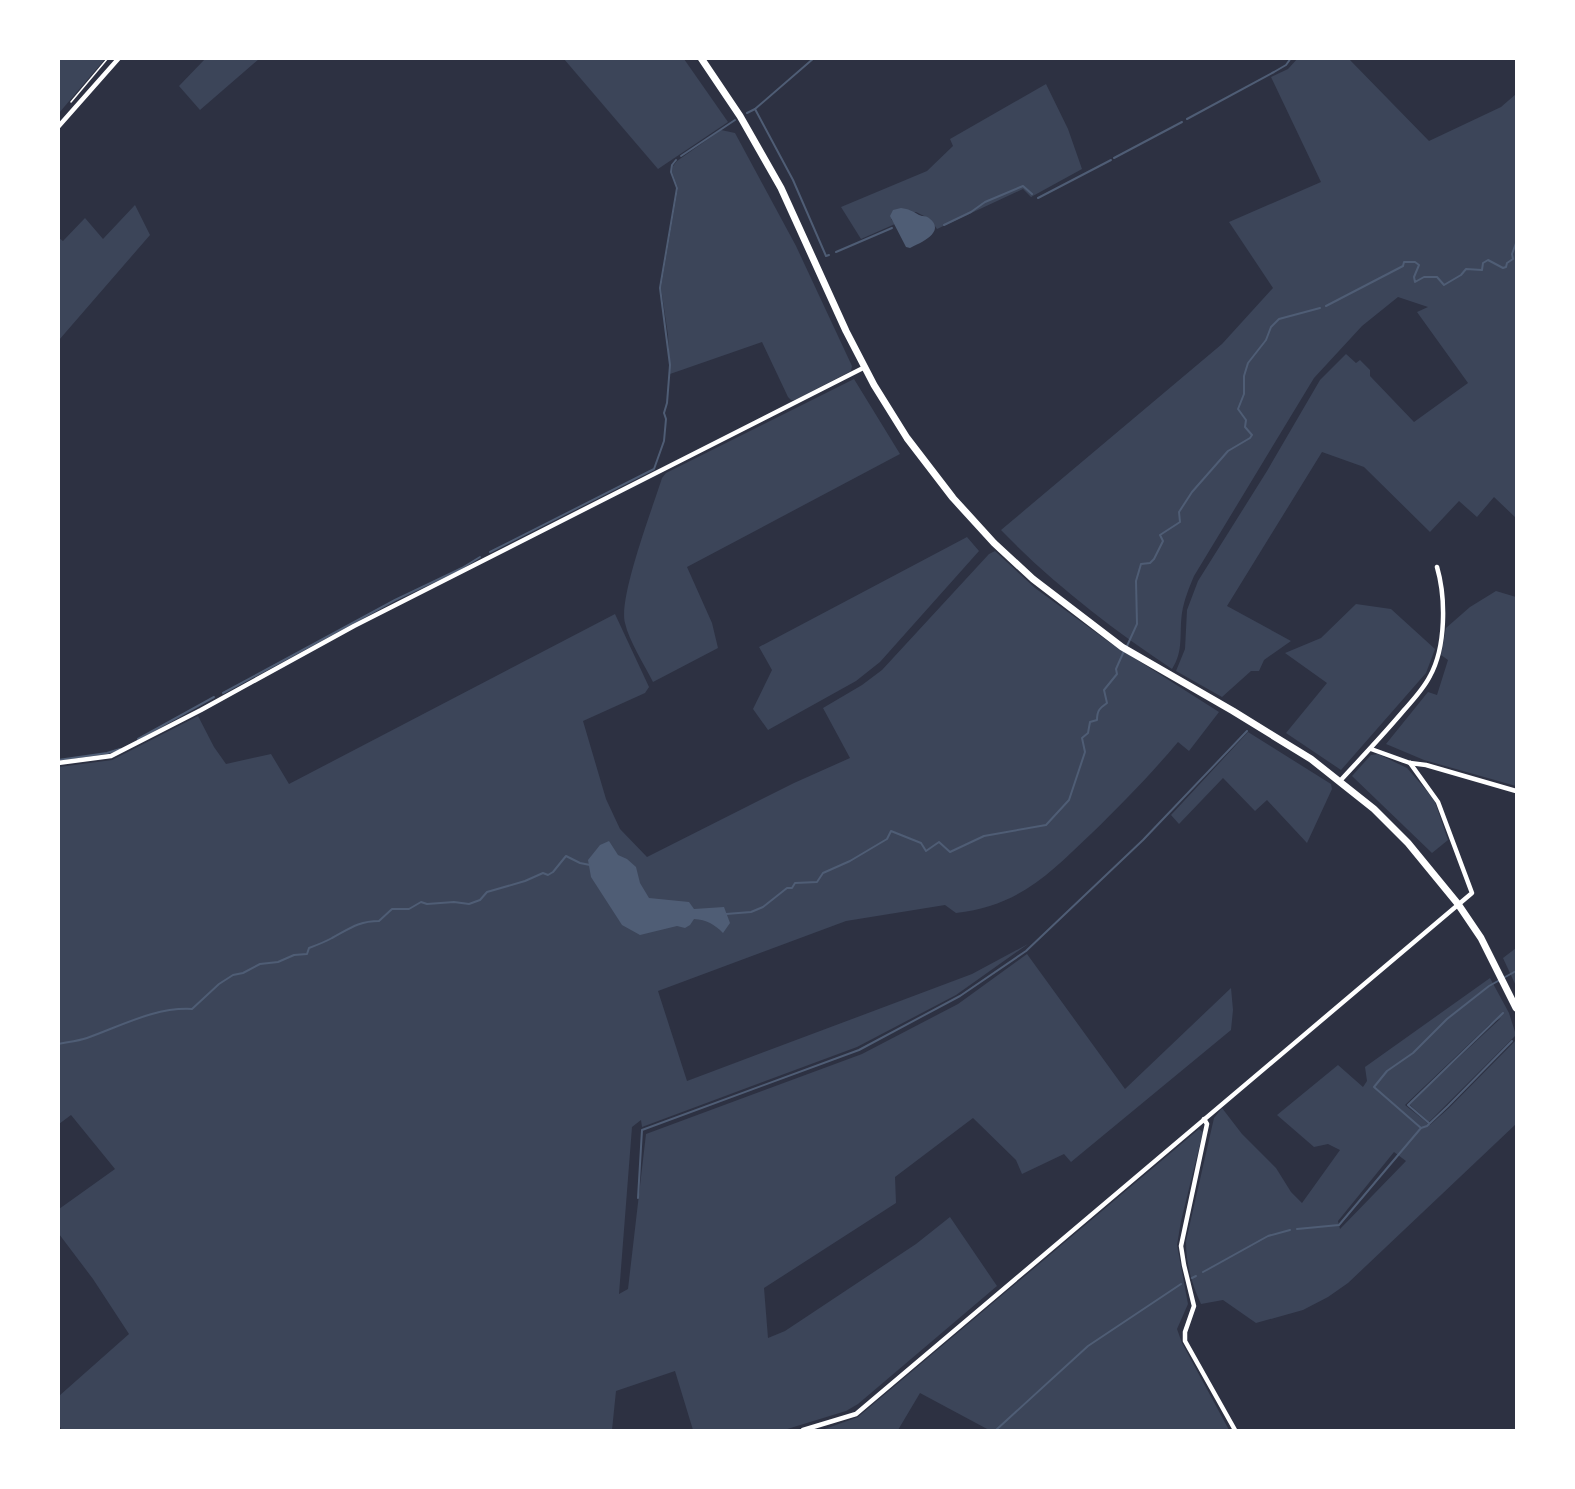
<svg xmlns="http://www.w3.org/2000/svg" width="1575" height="1489" font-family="Raleway,sans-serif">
<rect width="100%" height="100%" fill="#2d3142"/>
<g fill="#3c4559" fill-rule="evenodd">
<path d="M59,58L105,59L59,113L58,59Z"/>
<path d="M1298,58L1349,59L1429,141L1501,107L1516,94V518L1494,497L1477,517L1459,501L1430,532L1364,467L1322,452L1227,606L1291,641L1264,660L1259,671H1251L1222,697L1176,671L1185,649L1187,610L1198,581L1267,471L1320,380L1346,354L1356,363L1360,360L1370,370V376L1414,422L1468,383L1417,312L1428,307L1398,297L1362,326L1314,378L1194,576C1189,588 1184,600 1182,613C1179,633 1184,651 1172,669C1111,628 1052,583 1001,530L1222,344L1273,288L1229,222L1321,182L1271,77L1288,69Z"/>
<path d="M205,59V58L259,59L200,110L179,86Z"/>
<path d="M564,59H684L728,122L658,169Z"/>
<path d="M1046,84L1068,129L1082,169L1031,197L1023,189L937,229L930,219L916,212L891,219L895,224L861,239L841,207L927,171L953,146L950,139Z"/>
<path d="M721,130L735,133L796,246L852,366L851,371L795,400H791L788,397L762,342L670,374L668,335L661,288L678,188L672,172L673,166L677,161Z"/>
<path d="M135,205L150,235L59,340V238L63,241L85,218L103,239Z"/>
<path d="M854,379L900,454L687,567L712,623L718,648L653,682C644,664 629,641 625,623C618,598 653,507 662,478L666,473Z"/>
<path d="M967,537L979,551L880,662L856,681L768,730L753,709L772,670L759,647Z"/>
<path d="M995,551L1035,588L1109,642L1219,712L1189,751L1178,742C1150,775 1123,803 1092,833C1049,874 1019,906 956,913L945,905L846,921L658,991L687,1081L972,974L1028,944L956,995L857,1047L642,1127L641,1120L632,1127L619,1294L628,1289L646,1134L862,1054L958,1004L1027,954L1125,1089L1231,988L1233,1010L1231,1030L1071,1162L1064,1154L1022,1174L1016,1160L973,1118L895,1177L896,1203L764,1288L768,1338L785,1331L916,1244L950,1217L997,1286L858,1404L846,1411L784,1430H693L675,1371L616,1391L612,1430H62L59,1425V1396L129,1334L93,1279L59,1234V1209L115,1169L71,1115L59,1124V767L112,760L198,716L214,747L226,764L271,754L289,784L615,614L649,687L645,693L583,721L606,799L620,829L647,857L794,783L850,758L823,708L862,685L882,670L989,554Z"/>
<path d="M1496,591L1516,597V786L1424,760L1386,744L1428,692L1437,695L1448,660L1441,655L1446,628L1470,607Z"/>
<path d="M1356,604L1391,609L1435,649L1426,673L1341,770L1286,733L1327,683L1285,653L1321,638Z"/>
<path d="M1248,732L1331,784L1332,789L1307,843L1267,800L1255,811L1223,778L1179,824L1171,815Z"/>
<path d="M1378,754L1407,768L1427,791L1435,802L1448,840L1432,853L1352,776L1371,755Z"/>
<path d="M1516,948V986L1503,958Z"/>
<path d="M1490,978L1509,1013L1516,1035L1429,1122L1409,1104L1501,1018L1490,1024L1405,1105L1430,1125L1449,1108L1516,1040V1124L1348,1283L1328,1297L1303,1310L1256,1323L1223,1300L1201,1304C1191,1282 1186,1264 1186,1241L1214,1118L1222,1108L1242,1134L1276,1168L1291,1192L1302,1203L1340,1150L1328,1144L1314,1147L1277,1115L1338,1065L1363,1087L1367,1081L1365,1067ZM1394,1152L1406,1161L1340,1229L1338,1221Z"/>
<path d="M1199,1129L1203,1132L1181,1221L1177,1245L1188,1304L1177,1329L1182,1343L1229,1430H989L920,1393L898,1430H822L858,1417Z"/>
</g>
<g fill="#4f5d75">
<path d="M901,208C909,209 912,211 919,215C924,217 924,215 929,218C947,232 920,243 910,248L906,247L890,216L893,210Z"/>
<path d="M609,841L618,855L627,859L636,867L640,883L649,898L689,902L694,909L724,907L730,923L723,933C714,924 707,920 694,919L690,925L685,928L677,926L640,935L622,925L591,877L588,860L600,845Z"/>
</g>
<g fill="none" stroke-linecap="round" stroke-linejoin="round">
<g stroke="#4f5d75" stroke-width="2">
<path d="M755,109L793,180L826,256L829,255"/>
<path d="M747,113L755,109L814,58"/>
<path d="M1187,119L1274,72L1286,65L1291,58"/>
<path d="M681,156L735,120"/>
<path d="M1114,158L1182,122"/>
<path d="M1038,198L1111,160"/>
<path d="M944,225L971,212L985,202L1023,186L1032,194"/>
<path d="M836,252L892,228"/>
<path d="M1326,306L1403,266L1404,262H1415L1419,265L1414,277L1415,282L1424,277H1437L1444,285L1461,275L1466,269L1482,270L1483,263L1488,260L1503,268L1506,267L1507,263L1513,259L1512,254L1516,243"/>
<path d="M490,552L654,469L664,441L666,419L664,413L667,403L670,365L660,288L677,188L671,172L672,165L676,160"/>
<path d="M1127,646L1137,624L1136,581L1141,564L1150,563L1154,559L1163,541L1160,535L1180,522L1179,512L1192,492L1228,451L1250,438L1252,435L1245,427L1246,420L1238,409L1244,394V376L1248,363L1266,340L1271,327L1279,319L1320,308"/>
<path d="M223,693L395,600L462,568L480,557"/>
<path d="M138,739L214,697"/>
<path d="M58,760L107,753L120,749"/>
<path d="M726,914L751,912L763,907L787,888H792L795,883L817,882L823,873L850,861L887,839L891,831L921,843L926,851L939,842L950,852L984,836L1046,825L1069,800L1085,752L1082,738L1088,733L1090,722L1097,720C1097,710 1100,708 1107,703L1104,690L1117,674L1116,669L1124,651"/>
<path d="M58,1044C68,1042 78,1041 87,1038C121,1026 155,1007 192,1009L219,984L233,975L243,973L260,964L278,962L294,955L307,954L309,948C317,945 325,942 332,938C349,929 358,921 379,921L392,909H409L421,902L427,904L454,902L469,904L480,900L487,892L525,881L543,873L548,875L553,872L566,856L580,863L590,865"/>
<path d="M1429,1123L1408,1105L1503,1013"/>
<path d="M1421,1128L1427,1126L1448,1106L1512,1041"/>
<path d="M638,1198L642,1130L859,1050L960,996L1026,951L1143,840L1247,731"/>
<path d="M1297,1229L1339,1225L1421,1128L1374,1087L1387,1071L1413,1053L1447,1019L1489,986L1516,971"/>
<path d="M1203,1272L1268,1236L1290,1230"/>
<path d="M1192,1278L1196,1276"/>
<path d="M996,1430L1088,1346L1181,1284"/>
</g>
<path stroke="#fff" stroke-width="1.5" d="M71,102L108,58"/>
<g stroke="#fff" stroke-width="4.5">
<path d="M58,127L119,58"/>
<path d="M1371,749L1410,763L1426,765L1516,791"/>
<path d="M58,763L111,756L201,710L354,626L865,367"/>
<path d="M1340,781C1362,757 1384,734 1405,709C1414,699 1424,688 1430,676C1446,647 1446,598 1437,567"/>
<path d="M1204,1119L1207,1124L1181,1246L1184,1265L1194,1306L1185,1332V1341L1235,1430"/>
<path d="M803,1430L856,1414L1472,893L1438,802L1410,763"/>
</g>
<path stroke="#fff" stroke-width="7" d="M701,58L740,116L781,188L846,331L874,385L907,438L953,498L994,543L1033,579L1122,647L1233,711L1311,759L1374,809L1408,843L1458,904L1481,938L1516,1008"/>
</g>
<rect width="1575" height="1489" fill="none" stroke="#ffffff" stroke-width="120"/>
</svg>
